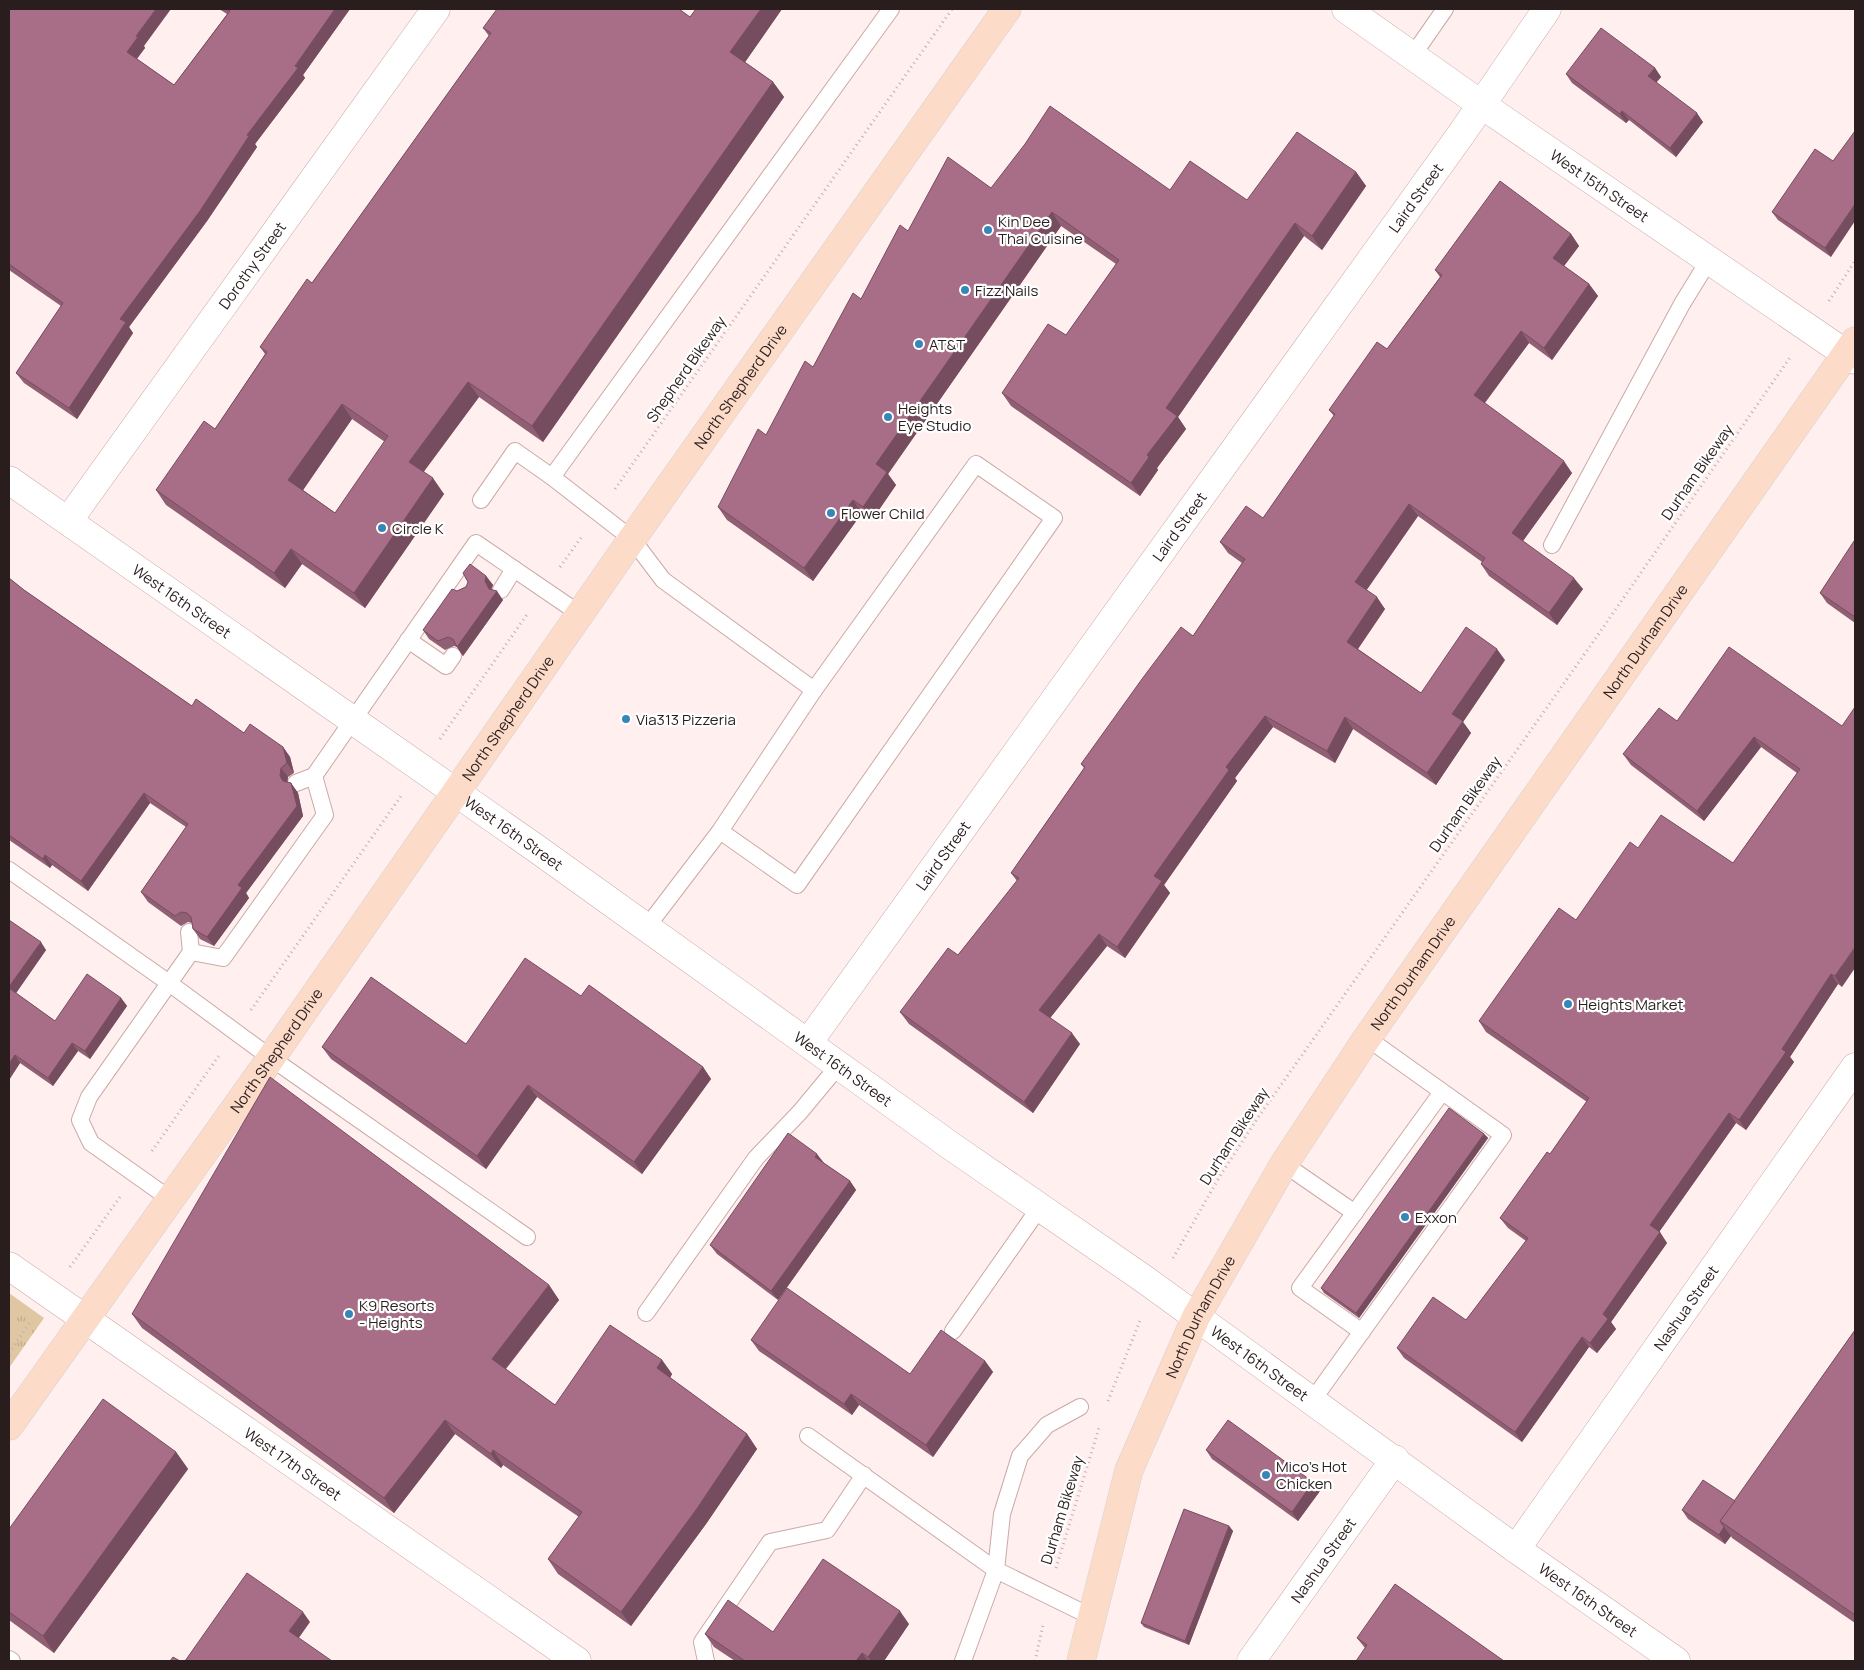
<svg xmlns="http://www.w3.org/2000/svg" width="1864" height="1670" font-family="Manrope,sans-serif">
<defs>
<pattern id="grass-tufts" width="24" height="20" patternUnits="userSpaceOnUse" patternTransform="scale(1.25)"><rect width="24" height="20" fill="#e0c7a3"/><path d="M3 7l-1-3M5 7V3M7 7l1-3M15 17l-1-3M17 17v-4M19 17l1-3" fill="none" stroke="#c0aa8c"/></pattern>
</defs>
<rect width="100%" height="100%" fill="#fff0ef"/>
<path fill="url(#grass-tufts)" d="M9,1293L44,1318L9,1368Z"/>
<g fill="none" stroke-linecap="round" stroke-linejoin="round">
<defs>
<g id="service">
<path d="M1413,55L1445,9"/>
<path d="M481,500L515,451L552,477"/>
<path d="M1552,545L1682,304L1709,260"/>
<path d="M501,590L514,569"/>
<path d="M408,640L446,666L453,656"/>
<path d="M814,690L663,580L632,539L552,477L891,9"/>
<path d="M296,783L314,776L476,543L580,614"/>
<path d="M9,870L169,983L271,1058L527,1237"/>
<path d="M646,928L720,831L814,690L976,464L1054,518L797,885L720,831"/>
<path d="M191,952L223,958L325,815L314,776"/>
<path d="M1284,1164L1355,1213"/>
<path d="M170,1199L91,1143L80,1120L89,1097L191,952L189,932"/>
<path d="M646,1313L756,1158L800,1112L839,1065"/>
<path d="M953,1331L1040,1207"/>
<path d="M1362,1332L1300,1288L1442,1092"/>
<path d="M1312,1401L1503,1135L1367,1038"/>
<path d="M808,1436L996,1570L1092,1617"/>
<path d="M9,1659L12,1661"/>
<path d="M706,1661L702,1642L770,1542L827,1530L864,1475"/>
<path d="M963,1661L996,1570L1002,1514L1020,1456L1047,1425L1080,1407"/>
</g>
<g id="minor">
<path id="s1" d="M1346,9L1482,105L1855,360"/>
<path id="s2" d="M9,480L537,849L951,1146L1144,1279L1516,1549L1676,1661"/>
<path id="s3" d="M68,521L436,9"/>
<path id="s4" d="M808,1043L1462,133L1547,9"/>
<path id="s5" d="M9,1266L577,1661"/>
<path id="s6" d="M1516,1549L1855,1067"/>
<path id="s7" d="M1251,1661L1395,1459"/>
</g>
<g id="primary">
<path id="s8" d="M9,1426L271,1058L632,539L1007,9"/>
<path id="s9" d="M1081,1661L1129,1470L1196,1317L1284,1164L1367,1038L1855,341"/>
</g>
</defs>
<use href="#service" stroke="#cba9a7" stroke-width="18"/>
<use href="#minor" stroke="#cba9a7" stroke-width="29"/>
<use href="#primary" stroke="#d4d2d2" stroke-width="29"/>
<g stroke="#beb0af" stroke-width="3" stroke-dasharray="1 4" stroke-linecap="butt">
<path d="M1829,301L1855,261"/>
<path d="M615,489L952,9"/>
<path d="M560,567L583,535"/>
<path d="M440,739L528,613"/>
<path d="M251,1010L401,796"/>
<path d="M152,1151L220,1054"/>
<path d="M1173,1258L1220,1176L1257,1119L1593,642L1791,356"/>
<path d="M70,1267L120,1197"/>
<path d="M9,1353L31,1321"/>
<path d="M1108,1401L1141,1318"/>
<path d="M1056,1568L1099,1428"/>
<path d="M1035,1661L1043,1625"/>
</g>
<use href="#service" stroke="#fff" stroke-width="16"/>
<use href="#minor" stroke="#fff" stroke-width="28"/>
<use href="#primary" stroke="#fddbc9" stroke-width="28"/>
</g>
<g fill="#915f74" fill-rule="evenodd">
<path d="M9,9L144,46L145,48L137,59L174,85L227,14L219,9H350L303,75L305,78L255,144L257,147L207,221L129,327L133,333L77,419L24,383L16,373L61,306L9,270Z"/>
<path d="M696,9H782L745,62L773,82L784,97L543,442L479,397L423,472L444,494L365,608L302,564L285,588L166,505L156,490L215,429L265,354L260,347L312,283L489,36L483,28L690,17ZM352,419L385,442L335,513L303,490Z"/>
<path d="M1655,68L1661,77L1656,83L1703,122L1676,157L1629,120L1626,123L1572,83L1566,74Z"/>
<path d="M1833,161L1831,257L1778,220L1772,212Z"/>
<path d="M1356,172L1366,186L1322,250L1304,236L1178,417L1186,429L1157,468L1158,470L1140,496L1011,406L1002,393L1066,335L1116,264L1061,226L888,474L896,485L872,520L862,513L813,581L727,520L718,507L766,435L908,231L991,188L1170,190L1247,200Z"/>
<path d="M1571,234L1579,246L1564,266L1589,284L1598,296L1552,360L1529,343L1484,403L1572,473L1523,541L1583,589L1557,625L1489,576L1481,564L1482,562L1418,516L1366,590L1385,609L1358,649L1421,693L1505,660L1463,722L1471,733L1436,785L1353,729L1335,763L1273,727L1235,778L1237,781L1164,885L1170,893L1125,958L1107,946L1050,1018L1080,1044L1033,1113L909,1024L900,1012L958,955L1017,881L1011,873L1084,768L1081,764L1193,636L1242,563L1228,553L1220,542L1263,518L1334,416L1329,410L1387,349L1440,277L1435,270Z"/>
<path d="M1855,542V623L1827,603L1820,593Z"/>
<path d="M486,576L493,585L491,590L503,600L463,656L457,647L454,646L445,650L429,639L423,630L457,591Z"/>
<path d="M9,578L24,590L192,706L244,733L283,747L290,757L294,773L288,777L287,782L291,783L298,793L303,816L246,893L249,898L214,946L200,939L193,929L192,923L188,922L181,926L148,902L141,892L186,827L150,803L88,891L52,865L50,868L9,840Z"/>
<path d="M1677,721L1842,726V987L1838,984L1790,1057L1794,1062L1746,1130L1736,1123L1659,1232L1667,1243L1611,1322L1616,1329L1597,1353L1589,1347L1522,1442L1404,1358L1397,1348L1466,1320L1526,1241L1508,1228L1500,1218L1550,1154L1587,1102L1486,1032L1479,1021L1576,920L1638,848L1733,863L1797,773L1761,747L1704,821L1631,765L1623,754Z"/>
<path d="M9,920L46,950L16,993L55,1021L121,998L127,1006L90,1059L78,1051L53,1086L20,1063L9,1080Z"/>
<path d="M581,996L703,1067L711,1079L642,1174L537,1097L486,1169L331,1059L322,1047L466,1044Z"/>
<path d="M1484,1134L1488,1138L1359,1318L1324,1293L1321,1288Z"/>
<path d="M823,1163L850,1181L856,1190L778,1300L717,1254L710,1245L824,1163Z"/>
<path d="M549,1285L559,1300L506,1369L555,1405L662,1360L672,1374L670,1378L747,1434L757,1449L706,1524L631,1626L558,1574L548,1559L579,1517L503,1465L501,1468L455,1434L394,1513L142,1328L132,1314Z"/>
<path d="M1855,1330V1623L1732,1538L1731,1536L1725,1544L1688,1519L1682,1510L1735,1501Z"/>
<path d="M751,1340L910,1374L985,1361L993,1372L933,1457L859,1405L852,1415L759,1351Z"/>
<path d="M1206,1450L1320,1491L1298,1521L1212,1459Z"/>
<path d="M176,1452L188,1469L54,1653L9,1620V1529Z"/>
<path d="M1229,1526L1233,1531L1189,1645L1144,1627L1141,1623Z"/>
<path d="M909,1624L884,1661H735L714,1647L705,1634L773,1632Z"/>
<path d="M1357,1638L1504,1661L1365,1648Z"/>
</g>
<g fill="#764d5e">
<path d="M156,9H171L144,46L145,48L134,62L127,52L136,36Z"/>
<path d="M335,9H350L303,75L305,78L255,144L257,147L207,221L129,327L133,333L77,419L69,408L120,319Z"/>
<path d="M761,9H782L741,68L730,52Z"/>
<path d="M1655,68L1661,77L1654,85L1648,76Z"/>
<path d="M773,82L784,97L543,442L532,426Z"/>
<path d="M1622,111L1629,120L1626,123L1620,114Z"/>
<path d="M1697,113L1703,122L1676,157L1670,148Z"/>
<path d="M1356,172L1366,186L1322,250L1312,236Z"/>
<path d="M1855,204V221L1831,257L1825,248Z"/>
<path d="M1052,212L1061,226L888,474L896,485L872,520L863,507L876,464Z"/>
<path d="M1295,223L1304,236L1178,417L1186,429L1157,468L1158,470L1140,496L1131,483L1147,455L1166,408Z"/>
<path d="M1571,234L1579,246L1561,270L1553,258Z"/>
<path d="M1589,284L1598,296L1552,360L1544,348Z"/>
<path d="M1521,331L1529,343L1482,407L1474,395Z"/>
<path d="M468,382L479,397L420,477L409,462Z"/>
<path d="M342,404L352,419L299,496L288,480Z"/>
<path d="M1564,461L1572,473L1520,545L1512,533Z"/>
<path d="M433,478L444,494L365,608L354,593Z"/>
<path d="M853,500L862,513L813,581L804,568Z"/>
<path d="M1409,504L1418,516L1364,594L1355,582Z"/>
<path d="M291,549L302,564L285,588L274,573Z"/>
<path d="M486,576L493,585L491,590L497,591L503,600L463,656L457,647L489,589L485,581Z"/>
<path d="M1574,578L1583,589L1557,625L1549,613Z"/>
<path d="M1377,597L1385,609L1355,653L1347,642Z"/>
<path d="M1497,649L1505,660L1463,722L1471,733L1436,785L1427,773L1452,714Z"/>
<path d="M1265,716L1273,727L1235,778L1237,781L1164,885L1170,893L1125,958L1117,947L1154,876L1226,767Z"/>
<path d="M1345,717L1353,729L1335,763L1327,751Z"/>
<path d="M1754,737L1761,747L1704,821L1697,811Z"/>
<path d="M283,747L290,757L294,773L287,763Z"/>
<path d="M281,768L288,777L287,786L280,776Z"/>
<path d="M291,783L298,793L303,816L246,893L249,898L214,946L207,937L238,885Z"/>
<path d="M144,793L150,803L88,891L81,881Z"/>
<path d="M45,855L52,865L50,868L43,859Z"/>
<path d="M1099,934L1107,946L1047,1022L1039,1010Z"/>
<path d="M41,942L46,950L14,996L9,989V987Z"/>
<path d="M1855,947V968L1842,987L1835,976Z"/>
<path d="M1831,974L1838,984L1790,1057L1794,1062L1746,1130L1739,1120L1782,1049Z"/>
<path d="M121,998L127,1006L90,1059L85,1051Z"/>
<path d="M1072,1033L1080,1044L1033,1113L1024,1102Z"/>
<path d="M72,1043L78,1051L53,1086L48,1078Z"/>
<path d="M15,1055L20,1063L9,1080V1064Z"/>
<path d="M703,1067L711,1079L642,1174L634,1162Z"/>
<path d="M528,1085L537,1097L486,1169L477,1156Z"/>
<path d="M1729,1113L1736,1123L1657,1235L1650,1225Z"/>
<path d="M1484,1134L1488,1138L1359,1318L1356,1313Z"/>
<path d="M817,1154L824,1163L821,1166L815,1157Z"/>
<path d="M850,1181L856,1190L778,1300L771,1291Z"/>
<path d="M1660,1232L1667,1243L1611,1322L1616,1329L1597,1353L1590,1343L1603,1314Z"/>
<path d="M549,1285L559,1300L502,1373L492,1359Z"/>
<path d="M1582,1337L1589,1347L1522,1442L1515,1432Z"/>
<path d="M662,1360L672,1374L667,1383L657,1368Z"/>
<path d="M985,1361L993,1372L933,1457L926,1445Z"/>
<path d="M851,1394L859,1405L852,1415L844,1404Z"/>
<path d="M445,1420L455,1434L394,1513L384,1498Z"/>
<path d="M747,1434L757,1449L706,1524L631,1626L621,1612Z"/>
<path d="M493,1450L503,1465L501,1468L491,1454Z"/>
<path d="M176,1452L188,1469L54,1653L43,1636Z"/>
<path d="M1313,1482L1320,1491L1298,1521L1292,1512Z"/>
<path d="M1229,1526L1233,1531L1189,1645L1185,1641Z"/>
<path d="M1724,1527L1731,1536L1725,1544L1719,1535Z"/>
<path d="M900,1611L909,1624L884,1661H871L868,1657Z"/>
<path d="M303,1612L310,1622L296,1642L289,1631Z"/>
<path d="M862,1653L868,1661H856Z"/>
</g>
<g fill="#a96e87" stroke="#764d5e" fill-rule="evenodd">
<path d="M9,9H156L136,36L138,37L127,52L174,85L230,11L226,9H335L295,66L298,68L247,135L249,136L200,211L120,319L126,322L69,408L16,373L63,303L9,264Z"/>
<path d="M497,9H679L690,17L696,9H761L730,52L773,82L532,426L468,382L409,462L433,478L354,593L291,549L274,573L156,490L204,421L215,429L267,352L260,347L307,279L312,283L491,33L483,28ZM342,404L388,436L335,513L288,480Z"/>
<path d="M1601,28L1655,68L1648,76L1697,113L1670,148L1622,111L1620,114L1566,74Z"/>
<path d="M1050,106L1170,190L1190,161L1247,200L1297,132L1356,172L1312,236L1295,223L1166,408L1177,416L1147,455L1149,457L1131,483L1002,393L1048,324L1066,335L1119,260L1052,212L876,464L887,472L863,507L853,500L804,568L718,507L758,429L766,435L805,361L813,367L853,293L861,299L900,225L908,231L948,157L991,188L1025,144Z"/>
<path d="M1855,131V204L1825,248L1772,212L1815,149L1833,161Z"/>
<path d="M1500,181L1571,234L1553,258L1589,284L1544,348L1521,331L1474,395L1564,461L1512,533L1574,578L1549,613L1481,564L1485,558L1409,504L1355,582L1377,597L1347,642L1421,693L1466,627L1497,649L1452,714L1463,721L1427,773L1345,717L1327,751L1265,716L1226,767L1229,770L1154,876L1162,881L1117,947L1099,934L1039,1010L1072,1033L1024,1102L900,1012L948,948L958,955L1019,878L1011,873L1085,767L1081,764L1142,679L1181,627L1193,636L1245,559L1220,542L1246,506L1263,518L1335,414L1329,410L1377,342L1387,349L1442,275L1435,270Z"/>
<path d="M1854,541L1855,542V617L1820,593Z"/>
<path d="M470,564L486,576L485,581L489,589L497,591L457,647L453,639L448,637L438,641L423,630L452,589L457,591L466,587L468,582L463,573Z"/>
<path d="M9,578L24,590L192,706L196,699L244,733L250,724L283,747L287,763L281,768L280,776L283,781L291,783L297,806L238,885L242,888L207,937L193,929L191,917L187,913L181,912L175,916L141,892L188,824L144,793L81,881L45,855L43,859L9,835Z"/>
<path d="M1729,647L1842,726L1855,707V947L1835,976L1831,974L1782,1049L1786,1052L1739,1120L1729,1113L1650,1225L1660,1232L1603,1314L1608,1319L1590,1343L1582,1337L1515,1432L1397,1348L1433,1297L1466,1320L1528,1238L1500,1218L1547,1152L1550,1154L1589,1098L1479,1021L1559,908L1576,920L1630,842L1638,848L1661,815L1733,863L1800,769L1754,737L1697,811L1623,754L1659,708L1677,721Z"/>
<path d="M9,920L41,942L9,987Z"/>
<path d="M525,958L581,996L589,985L703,1067L634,1162L528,1085L477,1156L322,1047L371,977L466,1044Z"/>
<path d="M87,974L121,998L85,1051L72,1043L48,1078L15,1055L9,1064V988L55,1021Z"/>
<path d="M270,1077L549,1285L492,1359L555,1405L610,1325L662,1360L657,1368L747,1434L696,1510L621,1612L548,1559L582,1512L493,1450L491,1454L445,1420L384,1498L132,1314Z"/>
<path d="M1449,1108L1484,1134L1356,1313L1321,1288Z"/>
<path d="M788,1133L817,1154L815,1157L850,1181L771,1291L710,1245Z"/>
<path d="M787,1288L910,1374L941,1330L985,1361L926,1445L851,1394L844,1404L751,1340Z"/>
<path d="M1855,1330V1615L1720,1521Z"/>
<path d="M103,1399L176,1452L43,1636L9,1612V1529Z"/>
<path d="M1228,1420L1313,1482L1292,1512L1206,1450Z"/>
<path d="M1703,1480L1735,1501L1720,1521L1724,1527L1719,1535L1682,1510Z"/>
<path d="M1184,1509L1229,1526L1185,1641L1141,1623Z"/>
<path d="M823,1559L900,1611L868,1657L862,1653L856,1661H745L705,1634L728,1600L773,1632Z"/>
<path d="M247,1573L303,1612L289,1631L332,1661H185Z"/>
<path d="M1395,1584L1504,1661H1356L1367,1645L1357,1638Z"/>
<path d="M173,1657L180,1661H170Z"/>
</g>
<g fill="#3686b8" stroke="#fff" stroke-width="2">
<circle cx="988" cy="230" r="5"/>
<circle cx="965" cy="290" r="5"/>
<circle cx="919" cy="344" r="5"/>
<circle cx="888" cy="417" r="5"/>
<circle cx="831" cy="513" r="5"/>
<circle cx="382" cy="528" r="5"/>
<circle cx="626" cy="719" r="5"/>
<circle cx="1568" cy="1004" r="5"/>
<circle cx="1405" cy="1217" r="5"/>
<circle cx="349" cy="1314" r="5"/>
<circle cx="1266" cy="1475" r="5"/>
</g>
<g text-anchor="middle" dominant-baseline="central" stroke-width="4.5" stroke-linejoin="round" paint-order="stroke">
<g font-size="15" fill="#2a1d1d" stroke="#fff">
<text stroke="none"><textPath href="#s1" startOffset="309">West 15th Street</textPath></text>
<text stroke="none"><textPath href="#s4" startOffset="1041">Laird Street</textPath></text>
<text stroke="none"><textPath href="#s3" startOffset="315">Dorothy Street</textPath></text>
<text transform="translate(686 369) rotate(-55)">Shepherd Bikeway</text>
<text stroke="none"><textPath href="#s8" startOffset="1271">North Shepherd Drive</textPath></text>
<text transform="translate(1697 472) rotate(-55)">Durham Bikeway</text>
<text stroke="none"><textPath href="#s4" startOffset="636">Laird Street</textPath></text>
<text stroke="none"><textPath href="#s2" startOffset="211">West 16th Street</textPath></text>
<text stroke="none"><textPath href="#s9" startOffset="1176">North Durham Drive</textPath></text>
<text stroke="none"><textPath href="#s8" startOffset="866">North Shepherd Drive</textPath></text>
<text transform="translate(1465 804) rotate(-55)">Durham Bikeway</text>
<text stroke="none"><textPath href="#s2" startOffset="616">West 16th Street</textPath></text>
<text stroke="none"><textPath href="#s4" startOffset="231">Laird Street</textPath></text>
<text stroke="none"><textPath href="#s9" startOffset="771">North Durham Drive</textPath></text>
<text stroke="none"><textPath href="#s8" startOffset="461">North Shepherd Drive</textPath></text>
<text stroke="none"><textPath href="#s2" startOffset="1021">West 16th Street</textPath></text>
<text transform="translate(1234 1136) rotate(-57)">Durham Bikeway</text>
<text stroke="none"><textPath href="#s6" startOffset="295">Nashua Street</textPath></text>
<text stroke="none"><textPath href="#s9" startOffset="366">North Durham Drive</textPath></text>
<text stroke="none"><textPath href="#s2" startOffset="1531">West 16th Street</textPath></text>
<text stroke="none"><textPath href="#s5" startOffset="346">West 17th Street</textPath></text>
<text transform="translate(1062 1510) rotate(-73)">Durham Bikeway</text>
<text stroke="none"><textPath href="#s7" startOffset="124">Nashua Street</textPath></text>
<text stroke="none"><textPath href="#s2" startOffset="1936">West 16th Street</textPath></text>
</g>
<g font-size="15" fill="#2a1d1d" stroke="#fff" text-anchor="start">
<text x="998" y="221">Kin Dee<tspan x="998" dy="17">Thai Cuisine</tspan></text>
<text x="975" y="290">Fizz Nails</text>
<text x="929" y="344">AT&amp;T</text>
<text x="898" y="408">Heights<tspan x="898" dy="17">Eye Studio</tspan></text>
<text x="841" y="513">Flower Child</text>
<text x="392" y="528">Circle K</text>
<text x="636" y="719">Via313 Pizzeria</text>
<text x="1578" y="1004">Heights Market</text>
<text x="1415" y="1217">Exxon</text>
<text x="359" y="1305">K9 Resorts<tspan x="359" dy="17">- Heights</tspan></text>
<text x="1276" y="1466">Mico's Hot<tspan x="1276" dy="17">Chicken</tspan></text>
</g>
</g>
<rect width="1864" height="1670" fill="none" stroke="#2a1d1d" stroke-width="20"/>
</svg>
